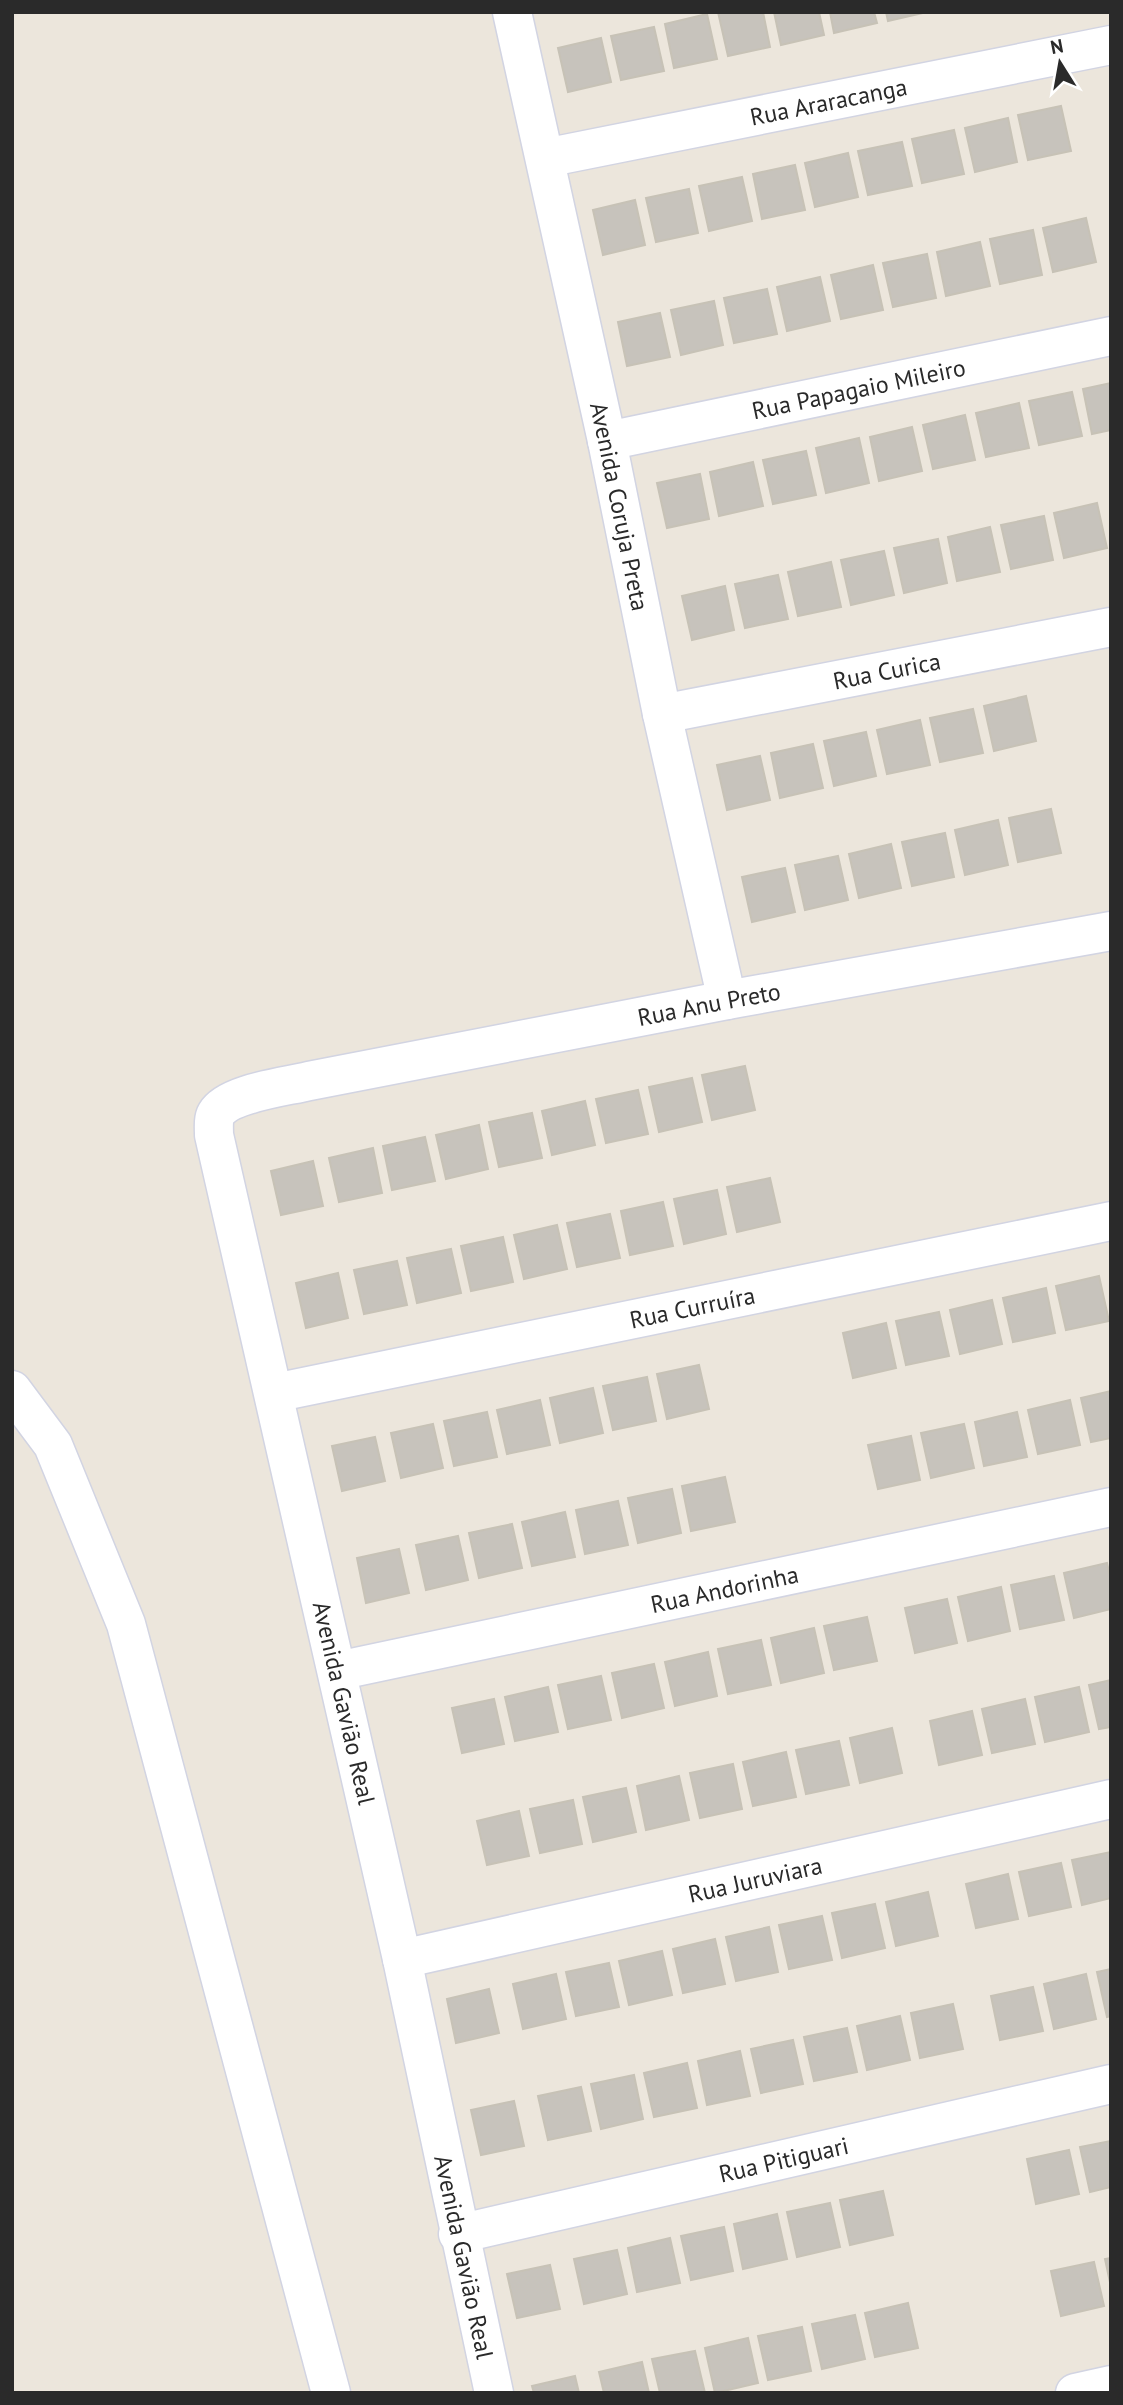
<svg xmlns="http://www.w3.org/2000/svg" width="1123" height="2405" font-family="'PT Sans',sans-serif">
<rect width="100%" height="100%" fill="#ece6dc"/>
<g fill="#c7c3bc" stroke="#c7c2b6" stroke-width="2">
<path d="M718,12H763L770,47L728,56Z"/>
<path d="M774,12H819L824,35L781,45Z"/>
<path d="M830,12H874L877,23L834,33Z"/>
<path d="M886,12H927L888,21Z"/>
<path d="M707,14L717,59L674,68L665,24Z"/>
<path d="M654,27L664,71L621,80L611,36Z"/>
<path d="M601,38L611,82L568,92L558,48Z"/>
<path d="M1061,106L1071,151L1028,160L1018,115Z"/>
<path d="M1008,118L1017,162L975,172L965,128Z"/>
<path d="M954,130L964,174L922,183L912,139Z"/>
<path d="M902,142L912,186L868,195L858,151Z"/>
<path d="M848,153L858,197L815,207L805,163Z"/>
<path d="M795,165L805,210L762,219L753,174Z"/>
<path d="M742,177L752,221L709,231L699,186Z"/>
<path d="M689,189L698,233L656,242L646,198Z"/>
<path d="M635,200L645,245L603,255L593,210Z"/>
<path d="M1086,218L1096,262L1053,272L1043,228Z"/>
<path d="M1033,230L1042,275L1000,284L990,239Z"/>
<path d="M980,242L990,286L946,296L937,252Z"/>
<path d="M927,254L936,298L893,307L883,263Z"/>
<path d="M873,265L883,310L841,319L831,275Z"/>
<path d="M820,277L830,321L787,331L777,287Z"/>
<path d="M767,289L777,334L734,343L724,298Z"/>
<path d="M714,301L723,345L681,355L671,310Z"/>
<path d="M660,313L670,357L627,366L618,322Z"/>
<path d="M1111,383V430L1092,434L1083,389Z"/>
<path d="M1072,392L1082,436L1039,445L1029,401Z"/>
<path d="M1019,403L1029,448L986,457L976,413Z"/>
<path d="M965,415L975,460L933,469L923,425Z"/>
<path d="M912,427L922,471L879,481L870,437Z"/>
<path d="M859,438L869,483L826,493L816,448Z"/>
<path d="M806,451L816,495L773,504L763,460Z"/>
<path d="M753,462L763,506L719,516L710,472Z"/>
<path d="M700,474L709,519L667,528L657,483Z"/>
<path d="M1097,503L1107,548L1064,558L1054,513Z"/>
<path d="M1044,516L1053,560L1011,569L1001,525Z"/>
<path d="M990,527L1000,572L957,581L948,537Z"/>
<path d="M938,539L947,583L904,593L894,548Z"/>
<path d="M884,551L894,595L851,605L841,560Z"/>
<path d="M831,562L841,607L798,616L788,572Z"/>
<path d="M778,575L788,619L745,628L735,584Z"/>
<path d="M725,586L734,630L692,640L682,596Z"/>
<path d="M1026,696L1036,741L994,751L984,706Z"/>
<path d="M973,709L983,753L940,762L930,718Z"/>
<path d="M920,720L930,765L887,774L877,730Z"/>
<path d="M866,732L876,776L834,786L824,741Z"/>
<path d="M813,744L823,788L780,798L771,753Z"/>
<path d="M760,756L770,800L727,810L717,765Z"/>
<path d="M1051,809L1061,853L1018,862L1009,818Z"/>
<path d="M998,820L1008,865L965,875L955,830Z"/>
<path d="M945,833L954,877L912,886L902,842Z"/>
<path d="M891,844L901,888L859,898L849,854Z"/>
<path d="M838,856L848,900L805,910L795,865Z"/>
<path d="M785,868L795,912L752,922L742,877Z"/>
<path d="M745,1066L755,1110L712,1120L702,1075Z"/>
<path d="M692,1078L702,1122L659,1132L649,1087Z"/>
<path d="M638,1090L648,1134L606,1143L596,1099Z"/>
<path d="M585,1101L595,1145L552,1155L542,1111Z"/>
<path d="M532,1113L542,1158L499,1167L489,1122Z"/>
<path d="M479,1125L488,1169L446,1179L436,1135Z"/>
<path d="M425,1137L435,1181L392,1190L383,1146Z"/>
<path d="M373,1148L382,1193L339,1202L329,1158Z"/>
<path d="M313,1161L323,1206L281,1215L271,1171Z"/>
<path d="M770,1178L780,1222L737,1232L727,1187Z"/>
<path d="M717,1190L726,1234L684,1244L674,1199Z"/>
<path d="M663,1202L673,1246L630,1255L621,1211Z"/>
<path d="M610,1214L620,1258L577,1267L567,1223Z"/>
<path d="M557,1225L567,1269L524,1279L514,1235Z"/>
<path d="M503,1237L513,1282L471,1291L461,1246Z"/>
<path d="M451,1249L461,1293L417,1303L407,1258Z"/>
<path d="M397,1261L407,1305L364,1314L354,1270Z"/>
<path d="M338,1273L348,1318L306,1328L296,1283Z"/>
<path d="M1099,1276L1109,1321L1066,1330L1056,1286Z"/>
<path d="M1046,1288L1055,1333L1013,1342L1003,1298Z"/>
<path d="M992,1300L1002,1344L960,1354L950,1310Z"/>
<path d="M939,1312L949,1356L906,1365L896,1321Z"/>
<path d="M886,1323L896,1368L853,1378L843,1333Z"/>
<path d="M699,1365L709,1409L667,1419L657,1374Z"/>
<path d="M647,1377L656,1421L613,1430L603,1386Z"/>
<path d="M593,1388L603,1433L560,1443L550,1398Z"/>
<path d="M1111,1391V1438L1091,1442L1081,1398Z"/>
<path d="M540,1400L550,1445L507,1454L497,1410Z"/>
<path d="M1070,1400L1080,1445L1038,1454L1028,1410Z"/>
<path d="M487,1412L497,1457L454,1466L444,1421Z"/>
<path d="M1017,1412L1027,1457L984,1466L975,1422Z"/>
<path d="M433,1424L443,1468L401,1478L391,1433Z"/>
<path d="M964,1424L974,1468L931,1478L921,1433Z"/>
<path d="M911,1436L920,1480L878,1489L868,1445Z"/>
<path d="M375,1437L385,1481L342,1491L332,1446Z"/>
<path d="M725,1477L735,1522L691,1531L682,1486Z"/>
<path d="M672,1489L681,1533L638,1543L628,1498Z"/>
<path d="M618,1501L628,1545L585,1554L576,1510Z"/>
<path d="M565,1512L575,1557L532,1566L522,1522Z"/>
<path d="M512,1524L522,1568L479,1578L469,1533Z"/>
<path d="M458,1536L468,1580L426,1590L416,1545Z"/>
<path d="M399,1549L409,1593L366,1603L357,1558Z"/>
<path d="M1107,1563L1111,1580V1609L1074,1618L1064,1573Z"/>
<path d="M1054,1576L1064,1620L1020,1629L1011,1585Z"/>
<path d="M1001,1587L1010,1631L968,1641L958,1597Z"/>
<path d="M947,1599L957,1643L915,1653L905,1608Z"/>
<path d="M867,1617L877,1661L834,1670L824,1626Z"/>
<path d="M814,1628L824,1673L781,1683L771,1638Z"/>
<path d="M761,1640L771,1685L728,1694L718,1649Z"/>
<path d="M708,1652L717,1696L675,1706L665,1662Z"/>
<path d="M654,1664L664,1708L622,1718L612,1673Z"/>
<path d="M601,1676L611,1720L568,1729L558,1685Z"/>
<path d="M1111,1680V1727L1099,1729L1089,1685Z"/>
<path d="M548,1687L558,1732L515,1741L505,1697Z"/>
<path d="M1079,1687L1089,1732L1045,1742L1035,1697Z"/>
<path d="M494,1699L504,1744L462,1753L452,1708Z"/>
<path d="M1025,1699L1035,1744L992,1753L982,1709Z"/>
<path d="M972,1711L982,1755L939,1765L930,1721Z"/>
<path d="M892,1728L902,1773L860,1783L850,1738Z"/>
<path d="M839,1741L849,1785L806,1794L796,1750Z"/>
<path d="M786,1752L796,1797L753,1806L743,1762Z"/>
<path d="M733,1764L742,1809L700,1818L690,1773Z"/>
<path d="M679,1776L689,1820L646,1830L637,1786Z"/>
<path d="M626,1788L636,1832L593,1842L583,1797Z"/>
<path d="M573,1800L582,1844L540,1853L530,1809Z"/>
<path d="M519,1811L529,1856L487,1865L477,1821Z"/>
<path d="M1111,1852V1898L1082,1905L1072,1860Z"/>
<path d="M1061,1863L1071,1907L1029,1916L1019,1872Z"/>
<path d="M1008,1874L1018,1919L976,1928L966,1884Z"/>
<path d="M928,1892L938,1936L896,1946L886,1902Z"/>
<path d="M875,1904L885,1948L842,1958L832,1913Z"/>
<path d="M822,1916L832,1960L789,1969L779,1925Z"/>
<path d="M769,1927L778,1972L736,1981L726,1937Z"/>
<path d="M715,1939L725,1984L683,1993L673,1949Z"/>
<path d="M662,1951L672,1995L629,2005L619,1961Z"/>
<path d="M609,1963L619,2007L576,2016L566,1972Z"/>
<path d="M1111,1969V2016L1107,2017L1097,1972Z"/>
<path d="M556,1974L566,2019L523,2029L513,1984Z"/>
<path d="M1086,1974L1096,2019L1054,2029L1044,1984Z"/>
<path d="M1033,1987L1043,2031L1000,2040L991,1996Z"/>
<path d="M489,1989L499,2033L456,2043L447,1999Z"/>
<path d="M953,2004L963,2049L920,2058L911,2013Z"/>
<path d="M900,2016L910,2060L867,2070L857,2026Z"/>
<path d="M847,2028L857,2072L814,2081L804,2037Z"/>
<path d="M793,2040L803,2084L761,2093L751,2049Z"/>
<path d="M740,2051L750,2096L707,2105L698,2061Z"/>
<path d="M687,2063L697,2108L654,2117L644,2073Z"/>
<path d="M634,2075L643,2119L601,2129L591,2084Z"/>
<path d="M581,2087L591,2131L548,2140L538,2096Z"/>
<path d="M514,2101L524,2146L481,2155L471,2110Z"/>
<path d="M1111,2141V2187L1090,2192L1080,2147Z"/>
<path d="M1069,2150L1079,2194L1036,2204L1027,2159Z"/>
<path d="M883,2191L893,2235L850,2245L840,2200Z"/>
<path d="M830,2203L840,2247L797,2257L787,2212Z"/>
<path d="M777,2214L787,2259L743,2269L734,2224Z"/>
<path d="M724,2227L733,2271L691,2280L681,2236Z"/>
<path d="M670,2238L680,2283L637,2292L628,2248Z"/>
<path d="M617,2250L627,2294L584,2304L574,2259Z"/>
<path d="M1111,2258V2287L1105,2259Z"/>
<path d="M1094,2262L1104,2306L1061,2316L1051,2271Z"/>
<path d="M550,2265L560,2309L517,2318L507,2274Z"/>
<path d="M908,2303L918,2348L875,2357L865,2313Z"/>
<path d="M855,2315L865,2359L822,2369L812,2324Z"/>
<path d="M802,2327L811,2371L768,2380L758,2336Z"/>
<path d="M748,2338L758,2383L715,2393L705,2348Z"/>
<path d="M695,2351L705,2393H660L652,2359Z"/>
<path d="M642,2362L649,2393H604L599,2372Z"/>
<path d="M575,2376L579,2393H534L532,2386Z"/>
</g>
<g fill="none" stroke-linecap="round" stroke-linejoin="round">
<defs>
<g id="street">
<path id="s1" d="M512,12L607,441L662,714L727,1000"/>
<path id="s2" d="M545,158L1111,45"/>
<path id="s3" d="M607,441L1111,336"/>
<path id="s4" d="M662,714L1111,627"/>
<path id="s5" d="M274,1393L1111,1221"/>
<path id="s6" d="M337,1671L1111,1507"/>
<path id="s7" d="M402,1959L1111,1799"/>
<path id="s8" d="M458,2234L1111,2084"/>
<path id="s9" d="M494,2393L402,1959L214,1135C214,1129 213,1119 216,1114C228,1093 285,1087 309,1081L727,1000L1111,931"/>
<path d="M1075,2393L1111,2385"/>
</g>
<path id="secondary" d="M12,1390L53,1445L126,1624L331,2393"/>
</defs>
<use href="#street" stroke="#d2d4e2" stroke-width="41"/>
<use href="#secondary" stroke="#d2d4e2" stroke-width="41"/>
<use href="#street" stroke="#fff" stroke-width="38"/>
<use href="#secondary" stroke="#fff" stroke-width="38"/>
</g>
<g text-anchor="middle" dominant-baseline="central" stroke-width="6" stroke-linejoin="round" paint-order="stroke">
<g font-size="24" fill="#2a2a2a" stroke="#fff">
<text stroke="none"><textPath href="#s2" startOffset="289">Rua Araracanga</textPath></text>
<text stroke="none"><textPath href="#s3" startOffset="257">Rua Papagaio Mileiro</textPath></text>
<text stroke="none"><textPath href="#s1" startOffset="506">Avenida Coruja Preta</textPath></text>
<text stroke="none"><textPath href="#s4" startOffset="229">Rua Curica</textPath></text>
<text stroke="none"><textPath href="#s9" startOffset="1818">Rua Anu Preto</textPath></text>
<text stroke="none"><textPath href="#s5" startOffset="427">Rua Curruíra</textPath></text>
<text stroke="none"><textPath href="#s6" startOffset="396">Rua Andorinha</textPath></text>
<text transform="translate(344 1703) rotate(77)">Avenida Gavião Real</text>
<text stroke="none"><textPath href="#s7" startOffset="362">Rua Juruviara</textPath></text>
<text stroke="none"><textPath href="#s8" startOffset="334">Rua Pitiguari</textPath></text>
<text transform="translate(464 2257) rotate(78)">Avenida Gavião Real</text>
</g>
</g>
<rect width="1123" height="2405" fill="none" stroke="#2a2a2a" stroke-width="28"/>
<g transform="translate(1060 63) rotate(349)" stroke="#ffffff" stroke-width="5" paint-order="stroke">
<path d="M0-5L12 26L0 18L-12 26Z" fill="#2a2a2a"/>
<text y="-10" font-size="19" font-weight="bold" text-anchor="middle" fill="#2a2a2a">N</text>
</g>
</svg>
